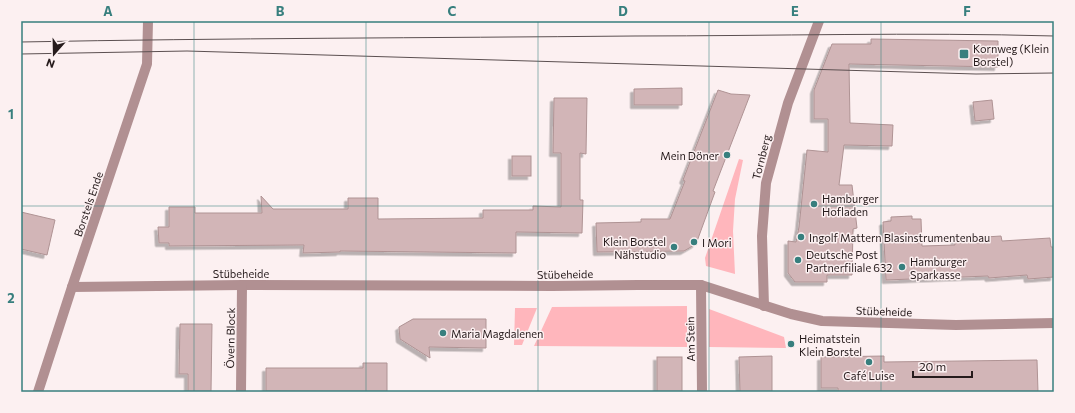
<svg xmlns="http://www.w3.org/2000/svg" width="1075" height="413" font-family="Commissioner,sans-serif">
<defs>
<filter id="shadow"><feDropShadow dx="-3.5" dy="3.5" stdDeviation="0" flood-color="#0004"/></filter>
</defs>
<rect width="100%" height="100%" fill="#fcf0f1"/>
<g fill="#ffb6bc">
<path d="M739,159L743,160L735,199L733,231L735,274L706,266L705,258Z"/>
<path d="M687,306V347L534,346L552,307Z"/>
<path d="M515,308H537L522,345H514Z"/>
<path d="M709,309L784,337L786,348L709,347Z"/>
</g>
<g fill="#d2b5b7" stroke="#af9394" filter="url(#shadow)">
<path d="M871,39L998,41V67L849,64L850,123L893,125L892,146L844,145L839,185H852L857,228L853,229L852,275H827V282H795L788,273V241L796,242L799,227L807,150L828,152V119H814V90L832,44H871Z"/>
<path d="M682,88V105H634V89Z"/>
<path d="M718,90L731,94L750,95L713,191L715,192L696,244L684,251L597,252L596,223L641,222V219H670L685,181L683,180Z"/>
<path d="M554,98H587L586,154L580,153V200H583L582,233L516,232V253L340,251V252L303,253L304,245L169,246V243H159L158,227H169V207H195V213H262L261,196L273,209H348V198H378V219L483,218V210H533V206L561,207V153H553Z"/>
<path d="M992,100L994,119L975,121L973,102Z"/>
<rect x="512" y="156" width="19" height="20"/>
<path d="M21,212L55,220L47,255L21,249Z"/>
<path d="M912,216V219H921L922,246L955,245L954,237L970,236V238L1001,236L1002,241L1050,238L1051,247H1053L1054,277L1028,279L1027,275L989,278L988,276L886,280L883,222L891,221V217Z"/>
<path d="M413,319H486V348L429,347L430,358L400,339L399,327Z"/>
<path d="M180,324H212L211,392H188V374H179Z"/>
<path d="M772,356V392H740L739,357Z"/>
<path d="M884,356V362L1037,360L1038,392H838V388H821V357Z"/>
<rect x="657" y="357" width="25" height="35"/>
<path d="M363,363H387V392L266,391V368H363Z"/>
</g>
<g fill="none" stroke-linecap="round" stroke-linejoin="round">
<g stroke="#b19092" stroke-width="10">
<path d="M701,285L702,392"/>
<path d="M72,287L242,285L552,286L638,285H701L791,314L822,321L956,325L1054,323"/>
<path d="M764,306L762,236L766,183L788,103L819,21"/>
<path d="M38,392L72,287L147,64L148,21"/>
<path d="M241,392L242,285"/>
</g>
<g stroke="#5c5051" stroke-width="1">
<path d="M21,42C225,38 429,38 634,36C774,36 914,32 1054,36"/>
<path d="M21,54L187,51L976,74L1054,73"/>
</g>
</g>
<path fill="none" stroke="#377f7e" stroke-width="1" stroke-opacity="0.55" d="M194,21V392M366,21V392M538,21V392M709,21V392M881,21V392M21,206H1054"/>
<g fill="#377f7e" stroke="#fcf0f1" stroke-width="1.5">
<rect x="959" y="49" width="10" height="10" rx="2"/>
<circle cx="727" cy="155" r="4"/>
<circle cx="814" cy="204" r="4"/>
<circle cx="801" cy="237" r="4"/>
<circle cx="694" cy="242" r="4"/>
<circle cx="674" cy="247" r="4"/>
<circle cx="798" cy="260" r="4"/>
<circle cx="902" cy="267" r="4"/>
<circle cx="443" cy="333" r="4"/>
<circle cx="791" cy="344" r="4"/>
<circle cx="869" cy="362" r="4"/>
</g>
<g text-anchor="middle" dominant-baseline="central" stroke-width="3" stroke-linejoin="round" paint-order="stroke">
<g font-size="11" fill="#261b1c" stroke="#fcf0f1" text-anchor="start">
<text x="973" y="48">Kornweg (Klein<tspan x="973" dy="13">Borstel)</tspan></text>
<text x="719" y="155" text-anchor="end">Mein Döner</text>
<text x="822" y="198">Hamburger<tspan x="822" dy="13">Hofladen</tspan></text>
<text x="809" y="237">Ingolf Mattern Blasinstrumentenbau</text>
<text x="666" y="241" text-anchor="end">Klein Borstel<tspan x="666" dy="13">Nähstudio</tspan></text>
<text x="702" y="242">I Mori</text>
<text x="806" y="254">Deutsche Post<tspan x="806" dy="13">Partnerfiliale 632</tspan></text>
<text x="910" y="261">Hamburger<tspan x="910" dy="13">Sparkasse</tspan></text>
<text x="451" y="333">Maria Magdalenen</text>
<text x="799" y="338">Heimatstein<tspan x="799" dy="13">Klein Borstel</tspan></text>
<text x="869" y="375" text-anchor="middle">Café Luise</text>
</g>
<g font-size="11" fill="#261b1c" stroke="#fcf0f1">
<text transform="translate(761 157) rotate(-76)">Tornberg</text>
<text transform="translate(88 204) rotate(-71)">Borstels Ende</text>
<text x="241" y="273">Stübeheide</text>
<text transform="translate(565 274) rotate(-1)">Stübeheide</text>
<text transform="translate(884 311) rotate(2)">Stübeheide</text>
<text transform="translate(230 338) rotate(-89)">Övern Block</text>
<text transform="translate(690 339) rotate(-91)">Am Stein</text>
</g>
</g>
<rect width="1075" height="413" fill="none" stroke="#fcf0f1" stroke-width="44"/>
<g transform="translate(54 54) rotate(200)" stroke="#fcf0f1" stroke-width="3" paint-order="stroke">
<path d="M0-3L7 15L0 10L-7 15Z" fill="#261b1c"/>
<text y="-6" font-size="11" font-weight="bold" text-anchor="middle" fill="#261b1c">N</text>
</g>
<path d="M913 371v6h59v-6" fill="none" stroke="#261b1c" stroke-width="2"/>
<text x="919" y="371" font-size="12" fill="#261b1c" stroke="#fcf0f1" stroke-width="3" paint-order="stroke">20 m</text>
<rect x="22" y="22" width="1031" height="369" fill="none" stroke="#377f7e" stroke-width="1.5"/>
<g font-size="13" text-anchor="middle" font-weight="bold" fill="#377f7e">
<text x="108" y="16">A</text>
<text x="280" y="16">B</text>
<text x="452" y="16">C</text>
<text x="623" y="16">D</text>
<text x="795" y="16">E</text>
<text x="967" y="16">F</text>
<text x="11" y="119">1</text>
<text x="11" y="303">2</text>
</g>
</svg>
